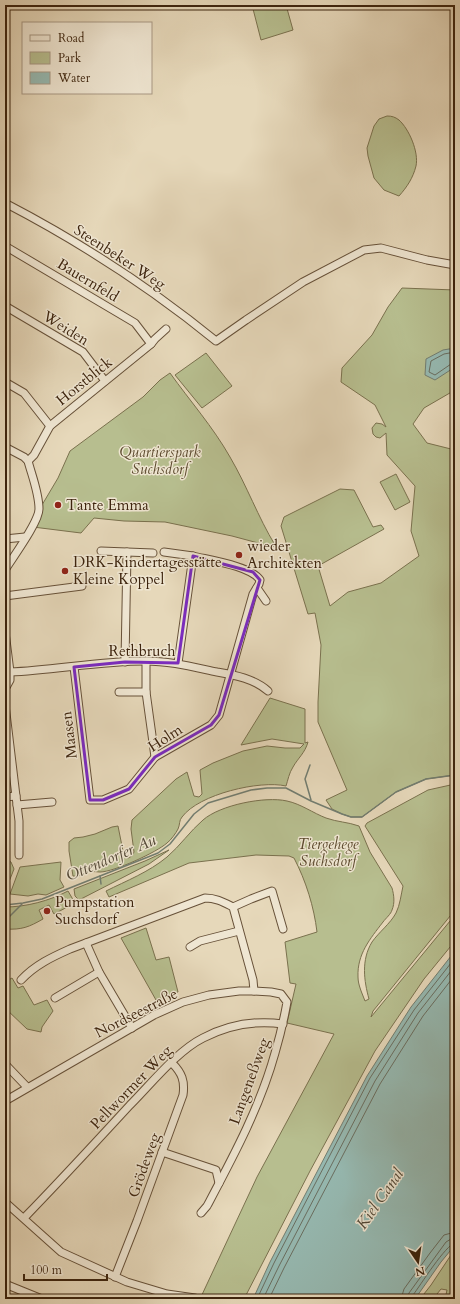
<svg xmlns="http://www.w3.org/2000/svg" width="460" height="1304" font-family="Cardo,serif">
<rect width="100%" height="100%" fill="#e6d8ba"/>
<filter id="stains"><feTurbulence type="fractalNoise" baseFrequency=".005" numOctaves="4"/><feColorMatrix values="0 0 0 0 .2 0 0 0 0 .09 0 0 0 0 .02 0 0 0 .5 -.17"/></filter>
<radialGradient id="worn" r=".72"><stop offset=".6" stop-color="#630" stop-opacity="0"/><stop offset="1" stop-color="#630" stop-opacity=".3"/></radialGradient>
<g fill="#b7be8f" stroke="#7a714e">
<path d="M252,5H286L293,30L261,40Z"/>
<path d="M387,116C392,116 395,117 399,120C409,129 419,152 416,166C413,178 407,187 399,196L384,190L374,178L368,156L367,148L374,126L379,119Z"/>
<path d="M402,288L455,290V390L424,408L413,424L427,443L455,450V775L426,779L396,792L362,817H351L342,814L332,809L326,800L347,790L318,722V702L321,645L315,613L308,614L281,526L284,517L340,489L354,490L373,527L381,525L384,529L318,566L330,606L348,592L381,583L419,556L411,531L415,486L387,455L386,433L380,438L376,437L373,434L372,428L376,423L382,424L386,427L375,405L341,382L342,368L372,335L388,307Z"/>
<path d="M206,353L232,386L202,408L175,375Z"/>
<path d="M170,373C190,401 213,427 230,457C247,486 258,517 275,545L273,547L232,536L165,522L124,521L94,518L81,533L33,527L39,510L58,478L70,451L143,397L160,380Z"/>
<path d="M396,474L410,502L395,510L380,482Z"/>
<path d="M270,698L305,709V743L308,742C305,753 298,758 293,767C289,773 288,780 286,786C260,780 199,794 182,817C179,820 180,825 178,829C176,833 171,840 167,843C157,852 114,872 100,872C97,872 94,871 91,872C84,873 80,877 73,876L69,851V842L74,838L83,837L95,834L112,827L118,826L124,856L128,858L132,856L134,852L131,829L132,820L176,779L187,772L194,796L199,797L202,794L200,770L213,763L243,751L267,746L285,748H300L304,744L272,739L241,745Z"/>
<path d="M455,784V910L373,1011L371,1017L455,915V941L424,979L375,1051L310,1171L244,1299H200L257,1177L334,1034L287,1023L296,984L290,983L285,942L317,932C314,907 306,881 294,858L289,856L256,855L189,863L109,897L106,891C126,881 149,872 167,857C180,846 190,831 203,820C220,805 265,796 287,801C301,804 313,813 326,818C337,822 348,822 359,826L370,852L392,888C394,895 395,903 392,910C391,914 386,918 383,922C370,939 357,954 358,977C358,985 362,993 365,1001L369,999C364,981 361,960 372,942C379,932 390,924 396,913C400,905 401,895 403,886L365,826L367,823L428,790Z"/>
<path d="M169,850L149,864L79,900L75,896L74,889L145,861Z"/>
<path d="M5,859L11,862L14,869L5,892Z"/>
<path d="M61,862L60,880L64,887L46,895L38,894L28,896L10,894L20,867Z"/>
<path d="M68,891L75,903L54,914L49,905L39,910L43,919C29,927 22,930 5,929V907C26,907 49,901 68,891Z"/>
<path d="M146,928L156,960L169,957L178,992L156,1000L121,938Z"/>
<path d="M12,978L18,988L23,986L34,1005L47,1000L53,1011L42,1027L41,1032L27,1029L5,1008V982Z"/>
<path d="M455,1249V1297L454,1299H445L447,1290L441,1289L433,1299H420L431,1285Z"/>
</g>
<g fill="#96b9b1" stroke="#727d70">
<path d="M455,348V367L435,380L425,375L426,359L443,350Z"/>
<path d="M455,951V1245L441,1262L415,1299H253L270,1262L367,1076L411,1007Z"/>
</g>
<g fill="none" stroke-linecap="round" stroke-linejoin="round">
<g stroke="#6a6e60" stroke-width="1">
<path d="M455,352L444,354L431,361L429,372L435,375L451,364H455"/>
<path d="M257,1299L274,1263L370,1078L414,1010L455,958"/>
<path d="M263,1299L279,1266L375,1081L418,1013L455,966"/>
<path d="M269,1299L284,1268L380,1084L423,1016L455,975"/>
<path d="M401,1299L404,1289L430,1253L444,1235L455,1232"/>
<path d="M407,1299L409,1293L446,1242L451,1239L455,1238"/>
<path d="M412,1299L413,1295C420,1286 446,1244 455,1243"/>
</g>
<g stroke="#727d70" stroke-width="1.5">
<path d="M310,765L305,779L311,800"/>
<path d="M100,876L101,884"/>
<path d="M5,905L23,903L42,899L158,853L170,844L194,814L208,803L251,790L267,788H286L311,801L342,814L351,817H362L396,792L426,779L455,775"/>
<path d="M5,921L22,904"/>
</g>
<defs>
<g id="minor">
<path d="M5,203C80,242 151,288 216,341L246,320L303,282L364,250L381,248L427,260L455,265"/>
<path d="M5,246L135,323L151,344"/>
<path d="M5,306L83,352L105,381"/>
<path d="M5,382L24,393L50,426"/>
<path d="M5,447L24,457L28,461C32,476 39,493 39,509C39,522 13,557 5,570"/>
<path d="M28,461L34,455L50,426L151,344L155,339L166,329"/>
<path d="M5,539L25,537"/>
<path d="M101,551L127,552L125,662"/>
<path d="M127,552L153,553"/>
<path d="M164,552L193,556L178,663"/>
<path d="M257,588L266,601"/>
<path d="M5,596L82,586"/>
<path d="M5,632L10,672V680L5,689"/>
<path d="M146,661V692L155,757"/>
<path d="M74,667L90,800H103L129,789L155,757L211,725L219,715L253,594L259,584L260,580C251,566 209,560 193,556"/>
<path d="M10,672C55,670 100,661 145,661C170,661 193,667 217,672C235,675 255,679 268,691"/>
<path d="M119,692H146"/>
<path d="M5,705L19,821V855"/>
<path d="M5,797L16,796"/>
<path d="M17,805L52,802"/>
<path d="M233,907L251,899L272,891L283,929"/>
<path d="M86,943L99,972L132,1028"/>
<path d="M190,947L200,941L239,931"/>
<path d="M21,980C35,965 52,957 70,949L205,898C216,898 223,902 233,907L253,980L254,991"/>
<path d="M55,998L99,972"/>
<path d="M5,1064L27,1087"/>
<path d="M5,1101L154,1015L183,1002L209,995L239,991H254L271,992L281,994L287,1002C284,1019 280,1036 275,1053C260,1107 233,1157 207,1206L201,1213"/>
<path d="M162,1152L216,1170L219,1183"/>
<path d="M5,1202L61,1252L127,1282L167,1294L195,1298"/>
<path d="M24,1218C60,1181 95,1143 130,1105C151,1084 177,1051 203,1038C228,1025 255,1020 283,1024"/>
<path d="M115,1277L137,1221L183,1095C185,1081 182,1073 172,1063"/>
<path d="M5,1284L42,1299"/>
</g>
</defs>
<use href="#minor" stroke="#675139" stroke-width="9"/>
<use href="#minor" stroke="#efe6d2" stroke-width="7"/>
</g>
<path fill="none" stroke="#7b2cbf" stroke-width="3" stroke-linejoin="round" d="M193,556L253,572L260,580L219,715L211,725L155,757L129,789L103,800H90L74,667L125,662L178,663Z"/>
<g fill="#8f2418" stroke="#efe6d2" stroke-width="1.5">
<circle cx="58" cy="505" r="4"/>
<circle cx="239" cy="555" r="4"/>
<circle cx="65" cy="571" r="4"/>
<circle cx="47" cy="911" r="4"/>
</g>
<g text-anchor="middle" dominant-baseline="central" stroke-width="3" stroke-linejoin="round" paint-order="stroke">
<g font-size="15" fill="#3d240e" stroke="#efe6d2">
<text transform="translate(120 257) rotate(33)">Steenbeker Weg</text>
<text transform="translate(88 280) rotate(31)">Bauernfeld</text>
<text transform="translate(66 328) rotate(32)">Weiden</text>
<text transform="translate(84 381) rotate(-39)">Horstblick</text>
<text x="142" y="651">Rethbruch</text>
<text transform="translate(69 735) rotate(-97)">Maasen</text>
<text transform="translate(165 738) rotate(-33)">Holm</text>
<text transform="translate(136 1013) rotate(-27)">Nordseestraße</text>
<text transform="translate(249 1081) rotate(-70)">Langeneßweg</text>
<text transform="translate(131 1087) rotate(-46)">Pellwormer Weg</text>
<text transform="translate(144 1165) rotate(-70)">Grödeweg</text>
</g>
<g font-size="15" font-style="italic" fill="#5c4a2e" stroke="#efe6d2">
<text x="160" y="452">Quartierspark<tspan x="160" dy="17">Suchsdorf</tspan></text>
<text x="328" y="844">Tiergehege<tspan x="328" dy="17">Suchsdorf</tspan></text>
</g>
<g font-size="15" fill="#3d240e" stroke="#efe6d2" text-anchor="start">
<text x="66" y="505">Tante Emma</text>
<text x="247" y="546">wieder<tspan x="247" dy="17">Architekten</tspan></text>
<text x="73" y="562">DRK-Kindertagesstätte<tspan x="73" dy="17">Kleine Koppel</tspan></text>
<text x="55" y="902">Pumpstation<tspan x="55" dy="17">Suchsdorf</tspan></text>
</g>
<g font-size="16" font-style="italic" fill="#534937" stroke="#efe6d2">
<text transform="translate(111 858) rotate(-23)">Ottendorfer Au</text>
<text transform="translate(380 1199) rotate(-55)">Kiel Canal</text>
</g>
</g>
<rect width="460" height="1304" fill="none" stroke="#e6d8ba" stroke-width="20"/>
<rect x="6" y="6" width="448" height="1292" fill="none" stroke="#3d240e" stroke-width="2"/>
<rect x="10" y="10" width="440" height="1284" fill="none" stroke="#3d240e"/>
<rect x="22" y="22" width="130" height="72" fill="#efe6d2" stroke="#a89884"/>
<rect x="30" y="35" width="20" height="6" fill="#efe6d2" stroke="#a89884"/>
<text x="58" y="42" font-size="12" fill="#3d240e">Road</text>
<rect x="30" y="52" width="20" height="12" fill="#b7be8f" stroke="#a89884"/>
<text x="58" y="62" font-size="12" fill="#3d240e">Park</text>
<rect x="30" y="72" width="20" height="12" fill="#96b9b1" stroke="#a89884"/>
<text x="58" y="82" font-size="12" fill="#3d240e">Water</text>
<g transform="translate(418 1262) rotate(167)" stroke="#efe6d2" stroke-width="3" paint-order="stroke">
<path d="M0-3L7 15L0 10L-7 15Z" fill="#3d240e"/>
<text y="-6" font-size="11" font-weight="bold" text-anchor="middle" fill="#3d240e">N</text>
</g>
<path d="M24 1274v6h83v-6" fill="none" stroke="#3d240e" stroke-width="2"/>
<text x="30" y="1274" font-size="12" fill="#3d240e" stroke="#efe6d2" stroke-width="3" paint-order="stroke">100 m</text>
<rect width="100%" height="100%" filter="url(#stains)"/>
<rect width="100%" height="100%" fill="url(#worn)"/>
</svg>
